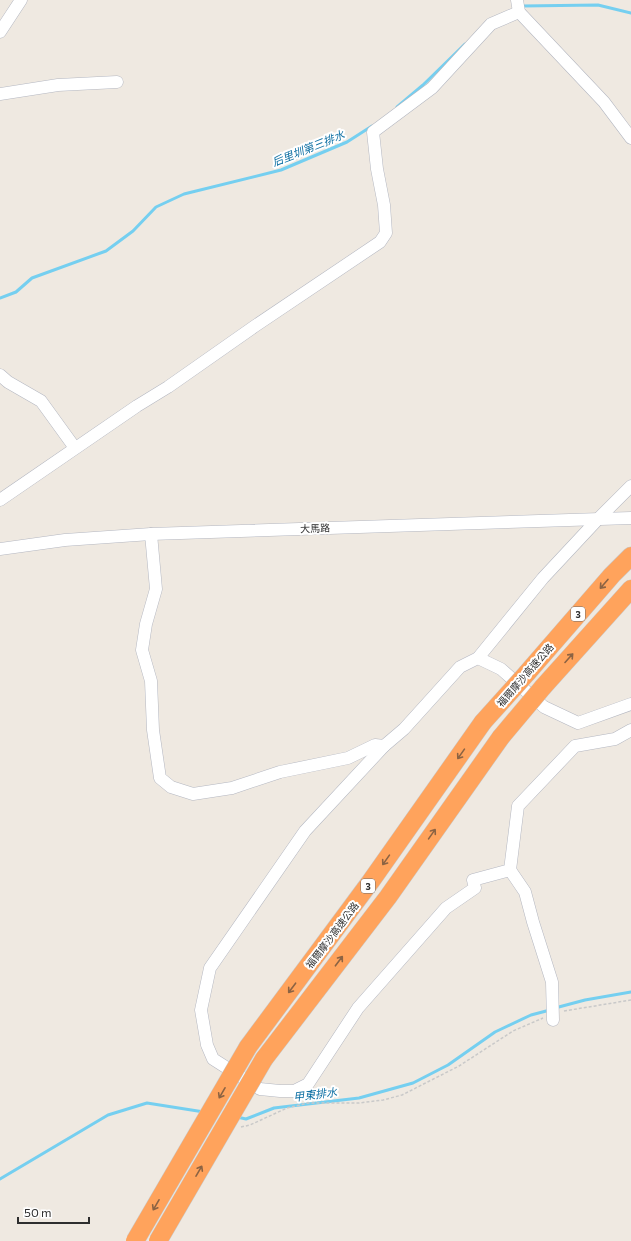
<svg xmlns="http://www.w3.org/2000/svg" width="631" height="1241" font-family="Commissioner,'Noto Sans TC',sans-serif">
<rect width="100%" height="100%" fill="#efe9e1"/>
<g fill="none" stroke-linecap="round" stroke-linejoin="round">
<g stroke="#75cff0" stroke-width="3">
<path d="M522,6L598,5L631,13"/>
<path d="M397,107L423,85L465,44"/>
<path d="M0,298L16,292L32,278L106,251L133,231L156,207L184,194L281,170L347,142L372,126"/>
<path d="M555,1008L585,1000L631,992"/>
<path d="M237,1117L246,1119L274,1108L359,1098L413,1083L448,1065L495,1032L531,1015L550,1010"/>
<path d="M0,1179L108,1115L147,1103L204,1112"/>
</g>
<defs>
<g id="minor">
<path d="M517,0L519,12L604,102L631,138"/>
<path d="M0,32L21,0"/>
<path d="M0,94L58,85L117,82"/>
<path d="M0,375L8,382L41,401L75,448"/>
<path d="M631,486L599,518L543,578L478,658L460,667L404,729L384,746L305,831L210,968L201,1010L207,1045L213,1059L260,1089L280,1091H294L308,1084L358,1008L446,908L475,888L473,880L510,870L518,806L575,746L615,739L631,730"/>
<path d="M0,500L137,406L168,387L255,326L380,242L386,233L384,205L377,169L373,132L432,88L491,24L519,12"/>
<path d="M151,534L156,589L146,624L142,650L151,681L153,730L160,778L171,787L193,794L232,788L280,772L348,758L375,745L384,746"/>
<path d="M0,549L65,540L151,534L631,518"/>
<path d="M478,658L501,669L544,707L578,723L631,704"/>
<path d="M510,870L525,892L533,922L552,982L553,1020"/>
</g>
<g id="highway">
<path d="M527,673L612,575L631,556"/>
<path d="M543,687L631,589"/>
<path d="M248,1047L371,881L483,722"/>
<path d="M264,1059L388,897L501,737"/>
</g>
</defs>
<use href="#minor" stroke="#b4b7c1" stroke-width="13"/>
<use href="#highway" stroke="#c9c9c9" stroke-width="19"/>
<g stroke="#c9c9c9" stroke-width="1.5" stroke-dasharray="3 2" stroke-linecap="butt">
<path d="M564,1011L631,1000"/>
<path d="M241,1127L250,1125L287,1108L308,1103H359L383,1100L402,1095L459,1066L513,1031L543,1018"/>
</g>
<use href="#minor" stroke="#fff" stroke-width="12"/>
<use href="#highway" stroke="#ffa35c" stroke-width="18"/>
<defs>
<g id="highway-bridge">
<path d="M483,722L527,673"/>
<path d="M501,737L543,687"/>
<path d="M135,1241L248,1047"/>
<path d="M158,1241L264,1059"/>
</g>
</defs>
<use href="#highway-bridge" stroke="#c9c9c9" stroke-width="19" stroke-linecap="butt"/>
<use href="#highway-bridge" stroke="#ffa35c" stroke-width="18"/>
</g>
<defs><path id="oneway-shaft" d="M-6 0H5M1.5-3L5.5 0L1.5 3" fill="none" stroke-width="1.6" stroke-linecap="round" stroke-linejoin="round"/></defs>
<g stroke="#8c6343">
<use href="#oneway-shaft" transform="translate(604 584) rotate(131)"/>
<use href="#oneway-shaft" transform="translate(569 658) rotate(-48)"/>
<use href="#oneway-shaft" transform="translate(461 754) rotate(125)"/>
<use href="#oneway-shaft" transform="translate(432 834) rotate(-55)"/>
<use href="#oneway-shaft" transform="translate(386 860) rotate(125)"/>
<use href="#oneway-shaft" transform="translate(339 961) rotate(-53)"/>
<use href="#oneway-shaft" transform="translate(292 988) rotate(127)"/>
<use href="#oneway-shaft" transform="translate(222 1093) rotate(120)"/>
<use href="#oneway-shaft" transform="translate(199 1171) rotate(-60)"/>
<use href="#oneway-shaft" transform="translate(156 1205) rotate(120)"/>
</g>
<g text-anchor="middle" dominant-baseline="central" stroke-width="4" stroke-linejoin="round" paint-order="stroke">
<g fill="#fff" stroke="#6d6d6d" stroke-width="1">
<rect x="571" y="607" width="14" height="14" rx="3"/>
<rect x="361" y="879" width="14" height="14" rx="3"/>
</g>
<g font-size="9" font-weight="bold" fill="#2e2e2e">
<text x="578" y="614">3</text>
<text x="368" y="886">3</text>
</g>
<g font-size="10" fill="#2e2e2e" stroke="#fff">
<text transform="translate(315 528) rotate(-2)">大馬路</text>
<text transform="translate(525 675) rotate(-49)">福爾摩沙高速公路</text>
<text transform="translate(332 935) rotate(-53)">福爾摩沙高速公路</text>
</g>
<g font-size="11" font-style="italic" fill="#0d6fa3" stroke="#fff">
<text transform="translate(308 148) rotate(-22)">后里圳第三排水</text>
<text transform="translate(315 1094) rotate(-7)">甲東排水</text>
</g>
</g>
<path d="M18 1217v6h71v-6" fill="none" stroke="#2e2e2e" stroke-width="2"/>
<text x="24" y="1217" font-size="12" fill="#2e2e2e" stroke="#ffffff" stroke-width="3" paint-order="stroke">50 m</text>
</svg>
